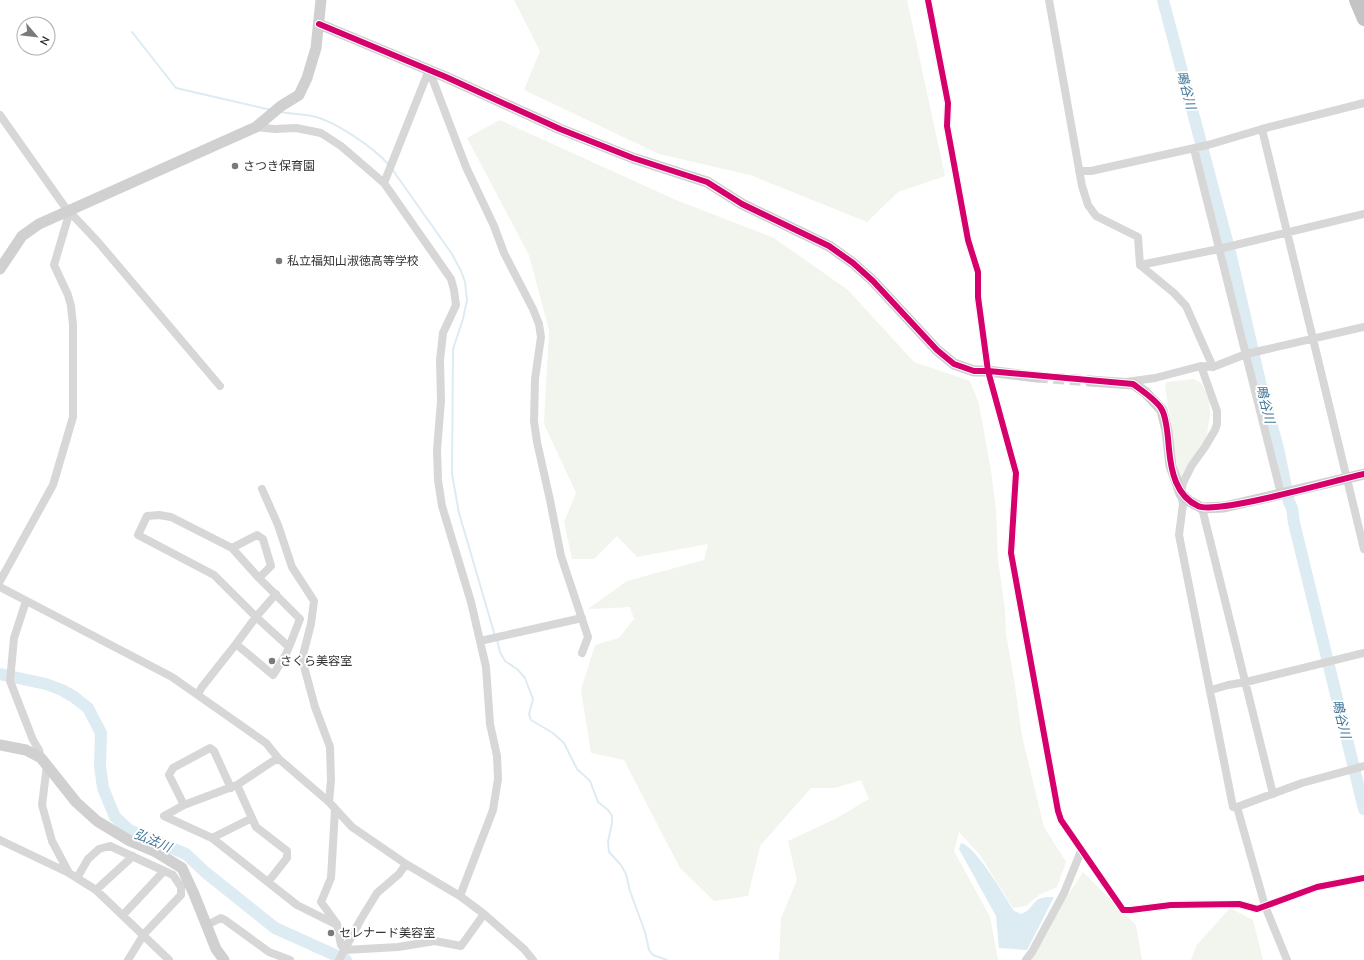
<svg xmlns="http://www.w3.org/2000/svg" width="1364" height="960" font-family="Mulish,'Noto Sans JP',sans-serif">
<rect width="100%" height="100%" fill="#fff"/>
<path fill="#f1f5ed" d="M514 0H907L945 176 898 192 867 222 750 175 659 154 524 90 540 51Z
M500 120 676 200 774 238 848 290 914 362 970 381 979 404 991 471 996 510 998 560 1005 609 1006 634 1014 679 1022 736 1044 827 1066 862 1057 887 1039 895 1026 906 1013 908 980 855 959 832 954 851 990 917 998 960H779L781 918 797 880 788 841 837 818 869 799 861 780 835 788H811L760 846 748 896 714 901 680 868 624 760 591 753 581 690 595 645 619 638 634 619 630 607 588 609 627 581 704 560 708 544 637 557 617 536 594 559H572L564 522 576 493 544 424 549 330 529 255 467 138Z
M1194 379 1201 383 1209 398 1210 413 1206 442 1183 479 1179 478 1165 386 1167 382Z
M1083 872 1136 925 1142 960H1025Z
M1230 908 1253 920 1263 960H1191L1196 946Z"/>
<path fill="#ddebf3" d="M961 843C976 846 1005 897 1014 911L1021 914C1038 907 1029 896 1054 897L1027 950 999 948 996 916 959 849Z"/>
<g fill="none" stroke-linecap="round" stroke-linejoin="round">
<path stroke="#ddebf3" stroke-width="2" d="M132 32 176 88 271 110
M281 112C292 114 302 114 312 116 335 121 373 147 389 165
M392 169 452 254 461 271 465 282 467 300 463 319 453 349 452 474 459 513 495 636
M497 640 500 652 505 661 517 669 525 678 533 699 529 714 531 720 553 733 564 743 577 769 590 781 598 802 608 810 612 816V823L608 842 609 852 621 865 626 874 630 891 645 932 649 950 653 955 667 960"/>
<path stroke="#ddebf3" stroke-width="12" d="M1163 0 1231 256 1261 386 1278 448 1289 502 1292 508 1294 523 1364 809
M0 674 46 684 62 690 74 697 88 708 101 733 100 766 103 788 115 817 129 830 186 854 205 872 275 928 346 960"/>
<path stroke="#d6d6d6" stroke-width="8" stroke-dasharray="8 4" stroke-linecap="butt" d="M1131 910 1171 905"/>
<path stroke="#d6d6d6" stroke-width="11" stroke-dasharray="11 5.5" stroke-linecap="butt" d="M1037 377 1090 381"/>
<path stroke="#d7d7d7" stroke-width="8" d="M928 0 948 103 947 126 968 240 978 272V297L988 371 1016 473 1011 553 1058 811 1061 820 1123 910H1131
M1049 0 1082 186 1088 205 1096 216 1138 237 1140 265 1174 293 1186 306 1213 367
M429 70 466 167 494 226 504 253 533 309 539 324 541 337 535 379 534 421 537 442 550 500 561 556 588 637 582 653
M0 115 65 207 98 242 220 386
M256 127 275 129 296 128 321 133 341 146 384 183 451 279 454 290 456 305 443 333 440 360 441 401 437 450 438 480 442 506 471 602 486 667 490 724 497 756 498 779 493 810 460 896
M1262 129 1364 549
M1194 149 1281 494
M1079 171H1091L1208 145 1262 129 1364 103
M384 183 429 70
M1140 265 1219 249 1364 214
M1201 366 1217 411V424L1215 430 1205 447 1192 465 1183 483 1181 494 1183 504 1179 535 1233 807H1237L1265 906 1287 960
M1126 382 1155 378 1201 366 1213 367 1246 354 1364 327
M262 489 278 525 292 567 314 601 311 624 302 659 315 707 330 747 331 780 329 802
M1202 508 1273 794
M232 548 257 535 263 539 271 566 259 578
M0 581 53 485 73 417V325L71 306 68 295 54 265 70 211
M0 587 172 677 266 743 279 759 329 802 352 827 406 864 460 896 484 914 524 949 533 960
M26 601 14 638 10 681 33 740 39 750 41 758
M480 641 582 618
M236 644 273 675 285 656 289 647
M1211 690 1228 685 1246 682 1364 653
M198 694 202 687 236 644 256 617 214 575 138 535 147 516 159 515 171 517 232 548 259 578 300 619 289 647 256 617 276 594
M279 759 273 761 237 785 184 805 164 816 212 838 297 905 337 925 341 945 345 950 398 947 435 941 461 946 484 914
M47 765 42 805 52 841 69 873
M237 785 256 827 287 851V858L268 882
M184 805 169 775 173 768 210 748 214 751 231 788
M1237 807 1302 783 1364 766
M335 810 331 878 321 902 337 924
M212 838 252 818
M0 840 69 873 96 890 169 960
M77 878 88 859 99 849 110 846 173 875 181 887V895L144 934 128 960
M96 890 133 856
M1171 905 1239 904 1257 909 1317 887 1364 878
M123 915 164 871
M207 925 221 918 225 920 269 952 290 960
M339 960 361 919 377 893 399 874 406 864
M1026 960 1032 952 1064 893 1081 851"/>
<path stroke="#d0d0d0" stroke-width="11" d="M319 24 446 77 560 129 633 158 707 182 742 204 829 246 853 263 873 281 937 350 954 364 974 371H988L1037 377
M0 269 22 236 39 224 256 127 281 106 299 95 307 78 316 48 321 0
M1090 381 1133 384 1145 392 1162 410 1167 431 1171 466 1181 494 1189 501 1202 508 1224 507 1281 494 1364 474
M0 745 26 750 41 758 76 802 97 821 130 841 156 852 182 868 194 894 216 949 224 960"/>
<path stroke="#c4c4c4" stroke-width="14" d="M1356 0 1364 19"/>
<g stroke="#fff" stroke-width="8">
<path id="cycleway" d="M928 0 948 103 947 126 968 240 978 272V297L988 371 1016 473 1011 553 1058 811 1061 820 1123 910H1131L1171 905 1239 904 1257 909 1317 887 1364 878
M319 24 446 77 560 129 633 158 707 182 742 204 829 246 853 263 873 281 937 350 954 364 974 371H988L1133 384C1141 390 1158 401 1162 410 1167 419 1168 439 1169 449 1171 471 1176 496 1198 506 1217 515 1336 480 1364 474"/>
</g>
<use href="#cycleway" stroke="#d6006c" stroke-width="6"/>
</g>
<g fill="#7a7a7a" stroke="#fff" stroke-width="1.5">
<circle cx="235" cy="166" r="4"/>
<circle cx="279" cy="261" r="4"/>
<circle cx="272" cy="661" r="4"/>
<circle cx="331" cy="933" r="4"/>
</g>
<g text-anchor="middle" stroke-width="4" stroke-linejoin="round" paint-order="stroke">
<g font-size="12" fill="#333" stroke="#fff" text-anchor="start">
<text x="243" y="170">さつき保育園</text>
<text x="287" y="265">私立福知山淑徳高等学校</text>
<text x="280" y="665">さくら美容室</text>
<text x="339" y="937">セレナード美容室</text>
</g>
<g font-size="13" font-style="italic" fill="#3f7597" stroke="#fff">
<text transform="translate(1187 90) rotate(75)" y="5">鴫谷川</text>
<text transform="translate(1266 404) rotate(76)" y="5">鴫谷川</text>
<text transform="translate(1342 719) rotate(76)" y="5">鴫谷川</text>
<text transform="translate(153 840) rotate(23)" y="5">弘法川</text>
</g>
</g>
<g transform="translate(36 36) rotate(118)"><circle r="19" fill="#ffffff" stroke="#adadad"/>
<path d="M0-3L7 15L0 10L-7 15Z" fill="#7a7a7a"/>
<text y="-6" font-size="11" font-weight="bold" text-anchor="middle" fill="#333333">N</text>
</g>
</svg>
